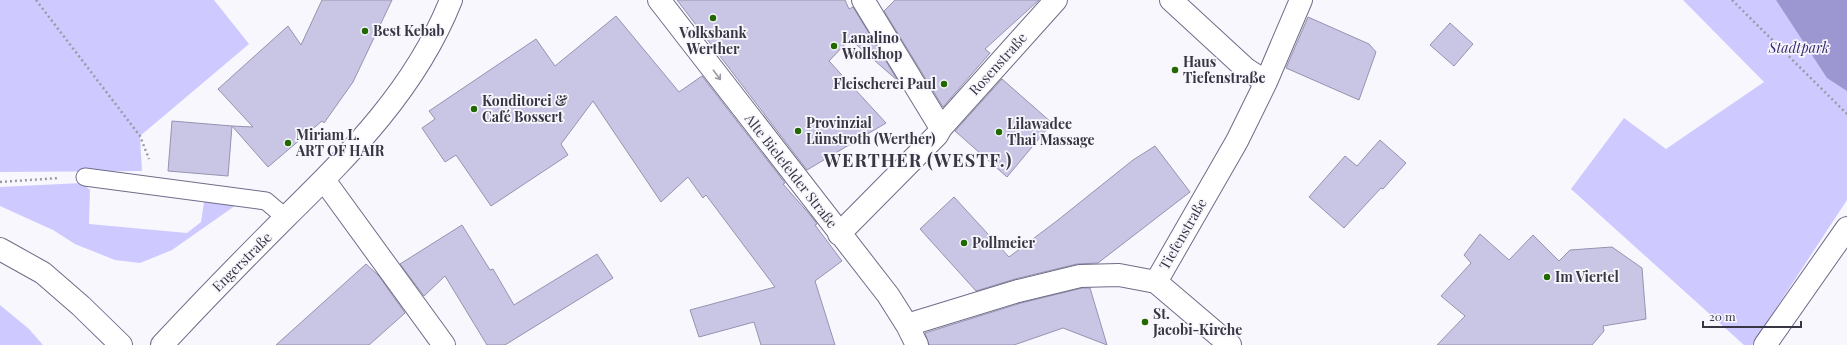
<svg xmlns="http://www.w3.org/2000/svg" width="1847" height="345" font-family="'Playfair Display',serif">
<rect width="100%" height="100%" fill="#f8f7fe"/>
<path fill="#cec9fe" d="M0 0H214L249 44 140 136 142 171 0 172Z
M1683 0H1847V200L1752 345H1744L1571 189 1624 118 1666 149 1764 82Z
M82 183 90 190 89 224 187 233 201 222 204 202 239 203 172 250 140 263 115 260 75 244 53 230 0 206V187Z
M0 305 29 329 43 345H0Z"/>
<path fill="#9c96d1" d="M1776 0H1847V91L1827 78Z"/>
<path fill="#c8c6e4" stroke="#9593b0" d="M322 0H392L353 82 324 123 322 121 268 167 232 126 253 127 218 89 288 26 301 45Z
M677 0H845L849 9 853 7 898 81 850 39 829 61 886 123 807 170Z
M895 0H1039L985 49 990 53 943 107 884 11Z
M616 16 679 92 702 76 785 183 783 184 811 216 817 224 815 225 842 261 815 281 835 345H761L754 322 699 337 690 310 775 287 706 195 703 198 688 177 661 202 593 101 561 144 568 155 491 206 456 155 445 162 422 128 435 119 429 111 536 39 555 66Z
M1308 17 1369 44 1376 52 1359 100 1286 68Z
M1450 23 1473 44 1454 66 1430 45Z
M1002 79 1052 123 1007 177 955 131Z
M172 121 232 126 228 176 168 171Z
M1380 140 1406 163 1383 189 1381 188 1344 228 1309 197 1345 156 1357 166Z
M1155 146 1190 192 1098 263 1077 264 1015 279 976 291 920 229 954 197 1009 257 1058 220 1133 160Z
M462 225 490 270 493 269 514 305 597 254 613 278 505 345H487L445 276 424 296 400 264Z
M1480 234 1509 260 1533 235 1559 261 1570 250 1612 247 1642 268 1646 319 1603 326 1604 331 1592 345H1437L1465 316 1441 296 1471 263 1464 255Z
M366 264 379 276 405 313 369 345H276Z
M1082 288H1090L1107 345 1063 328 1014 345H929L925 333 1021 303Z"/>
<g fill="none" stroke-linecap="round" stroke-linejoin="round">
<g stroke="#6f6c88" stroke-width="19">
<path id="service" d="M85 177 266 201 286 218"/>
</g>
<g stroke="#6f6c88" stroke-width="24">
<path id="minor" d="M659 0 888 295 907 325 917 345
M863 0 941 128
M1171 0 1246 69 1266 82
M324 180 444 345
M839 234 937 135 941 128 1056 0
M1156 282 1237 141 1266 82 1301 0
M1156 282 1230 345
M907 325 1018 291 1080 276 1119 275 1156 282
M1765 345 1847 228"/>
</g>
<g stroke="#6f6c88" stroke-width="24">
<path id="secondary" d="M0 249 43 273 81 306 121 345
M162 345C202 302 244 259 286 217 352 152 416 88 451 0"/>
</g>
<path stroke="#9b9aa3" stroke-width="2.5" stroke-dasharray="2 3" stroke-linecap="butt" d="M36 0 140 136 149 159
M1732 0 1847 114
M0 182 59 178"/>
<use href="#service" stroke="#fff" stroke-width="17"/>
<use href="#minor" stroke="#fff" stroke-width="22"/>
<use href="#secondary" stroke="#fff" stroke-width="22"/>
</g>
<defs><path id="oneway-shaft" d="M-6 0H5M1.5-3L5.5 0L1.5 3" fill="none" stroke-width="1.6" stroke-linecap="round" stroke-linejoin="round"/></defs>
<use stroke="#9b9aa0" href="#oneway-shaft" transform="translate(717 75) rotate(53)"/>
<g fill="#226800" stroke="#f8f7fe" stroke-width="1.5">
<circle cx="713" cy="18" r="4"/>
<circle cx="365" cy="31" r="4"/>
<circle cx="834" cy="46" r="4"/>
<circle cx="1175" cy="70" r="4"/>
<circle cx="944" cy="84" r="4"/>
<circle cx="474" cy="109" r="4"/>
<circle cx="798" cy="131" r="4"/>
<circle cx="999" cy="132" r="4"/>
<circle cx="288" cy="143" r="4"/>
<circle cx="964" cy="243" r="4"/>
<circle cx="1547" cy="277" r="4"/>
<circle cx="1145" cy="322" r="4"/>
</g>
<g text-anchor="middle" stroke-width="3.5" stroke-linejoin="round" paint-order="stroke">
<g font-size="14" font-weight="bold" fill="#373642" stroke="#f8f7fe" text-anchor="start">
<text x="373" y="36">Best Kebab</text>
<text x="713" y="38" text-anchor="middle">Volksbank<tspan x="713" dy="16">Werther</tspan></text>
<text x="842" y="43">Lanalino<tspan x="842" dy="16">Wollshop</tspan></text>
<text x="1183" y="67">Haus<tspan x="1183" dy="16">Tiefenstraße</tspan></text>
<text x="936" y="89" text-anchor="end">Fleischerei Paul</text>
<text x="482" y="106">Konditorei &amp;<tspan x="482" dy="16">Café Bossert</tspan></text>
<text x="806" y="128">Provinzial<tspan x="806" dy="16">Lünstroth (Werther)</tspan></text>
<text x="1007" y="129">Lilawadee<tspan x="1007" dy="16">Thai Massage</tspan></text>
<text x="296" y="140">Miriam L.<tspan x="296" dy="16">ART OF HAIR</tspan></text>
<text x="972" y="248">Pollmeier</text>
<text x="1555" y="282">Im Viertel</text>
<text x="1153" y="319">St.<tspan x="1153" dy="16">Jacobi-Kirche</tspan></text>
</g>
<g font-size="14" font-style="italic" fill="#39296f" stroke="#f8f7fe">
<text x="1799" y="53">Stadtpark</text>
</g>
<g font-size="14" fill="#373642" stroke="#f8f7fe">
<text transform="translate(998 64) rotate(-48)" y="5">Rosenstraße</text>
<text transform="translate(791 171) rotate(52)" y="5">Alte Bielefelder Straße</text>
<text transform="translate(1183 234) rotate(-60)" y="5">Tiefenstraße</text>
<text transform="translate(242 262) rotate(-45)" y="5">Engerstraße</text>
</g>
<g font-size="18" font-weight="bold" letter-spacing="1" fill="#373642" stroke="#f8f7fe">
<text x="918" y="167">WERTHER (WESTF.)</text>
</g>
</g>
<path d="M1703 321v6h98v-6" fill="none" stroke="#373642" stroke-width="2"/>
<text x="1709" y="321" font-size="12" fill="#373642" stroke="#f8f7fe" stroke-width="3" paint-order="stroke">20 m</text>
</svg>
